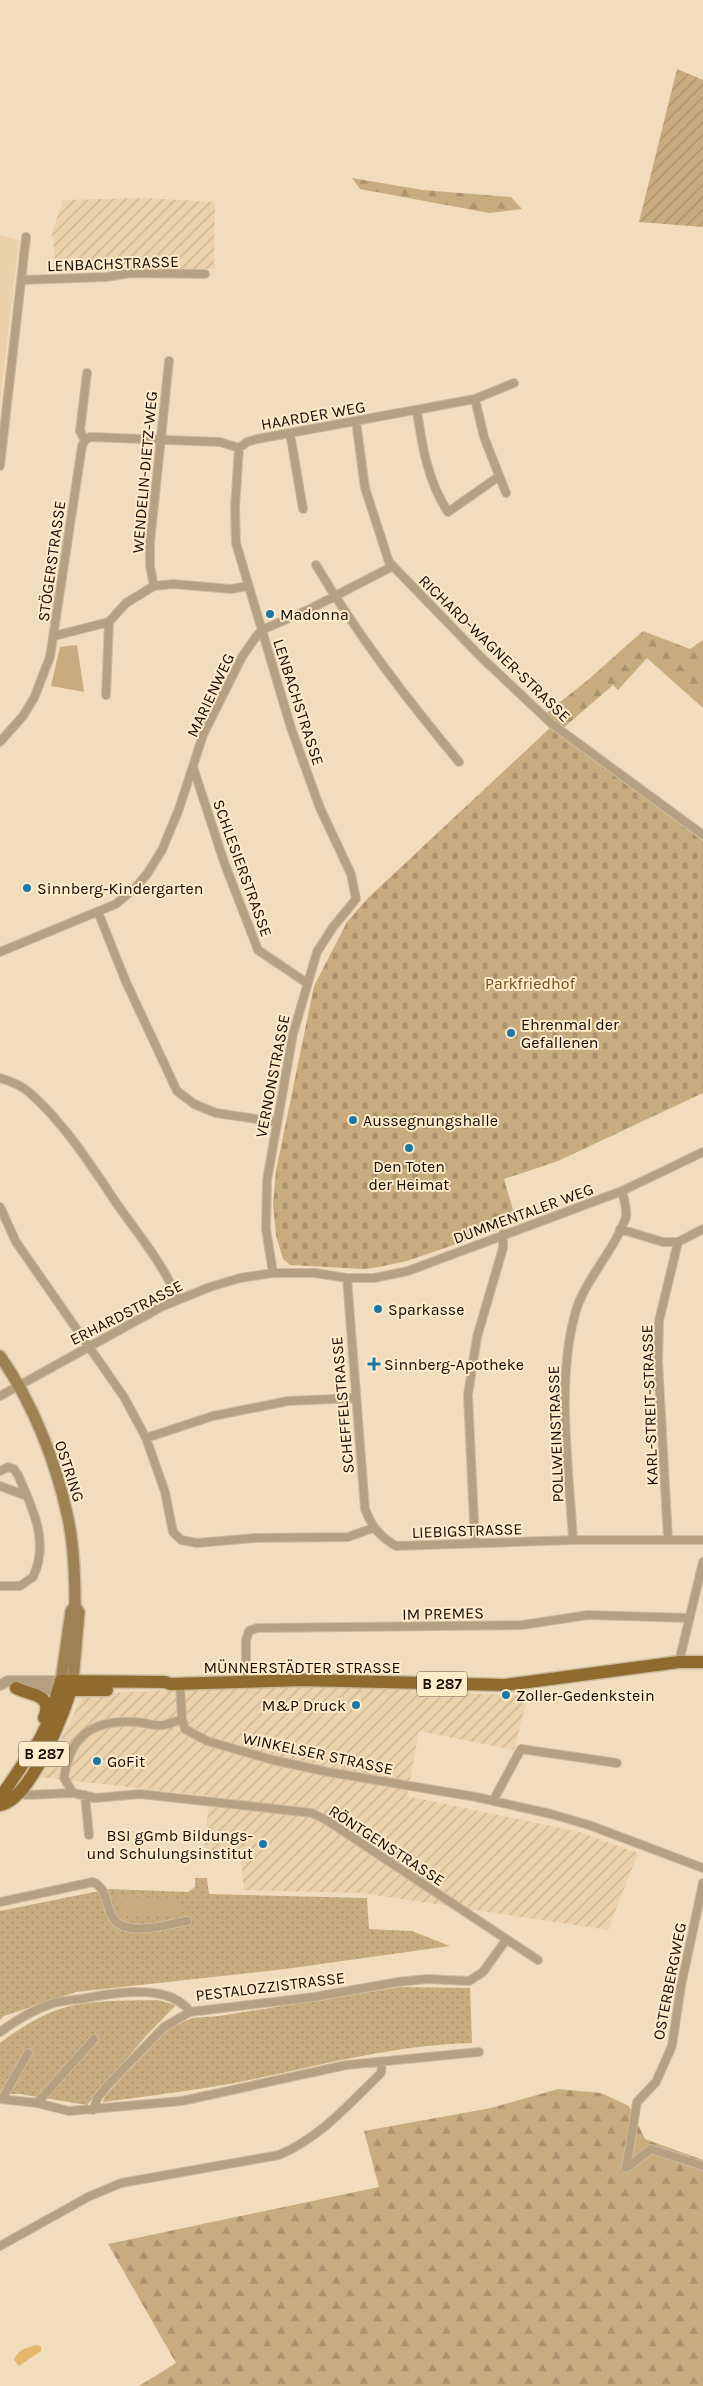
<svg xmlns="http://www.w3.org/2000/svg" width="703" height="2386" font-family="Karla,sans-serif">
<defs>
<pattern id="industrial-furrows" width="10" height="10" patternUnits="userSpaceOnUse" patternTransform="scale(1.25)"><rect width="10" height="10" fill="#ebd2ad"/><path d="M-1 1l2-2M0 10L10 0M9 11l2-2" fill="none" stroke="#c8b393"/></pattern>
<pattern id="grass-dots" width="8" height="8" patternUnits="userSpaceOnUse" patternTransform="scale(1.25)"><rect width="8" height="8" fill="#c8ab7f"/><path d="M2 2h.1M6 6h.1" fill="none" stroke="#ab926c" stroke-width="1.8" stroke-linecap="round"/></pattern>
<pattern id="forest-firs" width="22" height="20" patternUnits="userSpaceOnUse" patternTransform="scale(1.25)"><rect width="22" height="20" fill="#c8ab7f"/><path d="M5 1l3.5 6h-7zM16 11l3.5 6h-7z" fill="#ab926c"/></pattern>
<pattern id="cemetery-stones" width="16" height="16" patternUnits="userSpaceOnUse" patternTransform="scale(1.25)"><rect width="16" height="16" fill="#c8ab7f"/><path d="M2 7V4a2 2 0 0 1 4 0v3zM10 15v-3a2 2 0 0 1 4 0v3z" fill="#ab926c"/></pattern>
<pattern id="garden-furrows" width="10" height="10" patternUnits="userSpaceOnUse" patternTransform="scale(1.25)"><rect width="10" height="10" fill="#c8ab7f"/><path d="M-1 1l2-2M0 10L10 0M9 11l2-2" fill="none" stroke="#ab926c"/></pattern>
</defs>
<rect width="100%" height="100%" fill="#f1ddbe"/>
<path fill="#ebd2ad" d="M0 235 19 240 0 403Z"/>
<path fill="url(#industrial-furrows)" d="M144 198 215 202 214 269H56L52 233 63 200Z
M320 1686 528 1696 514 1750 419 1731 407 1796 580 1832 638 1853 608 1930 361 1893 244 1890 241 1860 204 1858 209 1796 38 1777 55 1751 84 1694 253 1687Z"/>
<path fill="url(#grass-dots)" d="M195 1878H207L209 1894 367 1898 369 1929 412 1931 450 1946 285 1969 76 1992 4 2016 0 2020V1911L109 1889 188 1892 195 1887Z
M401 1987 470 1988 472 2043C391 2045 314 2067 235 2083 191 2091 147 2096 103 2102L104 2097 168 2029 192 2018 219 2016Z
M157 2000 176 2005 147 2035 87 2105 20 2094H0V2043C14 2032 39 2016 57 2010 88 1999 125 2001 157 2000Z"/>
<path fill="url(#forest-firs)" d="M352 178 423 190 511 197 522 209 489 213 360 189Z
M643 631 690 649 703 640V708L647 658 618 690 613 685 561 730 544 715 589 679Z
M558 2089 601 2093 629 2106 645 2139 703 2160V2386H139L176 2363 108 2244 379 2187 364 2131 491 2108Z"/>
<path fill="url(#cemetery-stones)" d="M550 728 703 841V1093L558 1161 504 1179 517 1223 407 1261 379 1267 364 1269 290 1265 283 1259 276 1235 273 1204 276 1171 314 986 347 922 368 898Z"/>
<path fill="#c8ab7f" d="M77 645 84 692 51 686 60 647Z
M116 1897 182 1899 177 1917 120 1914Z"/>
<path fill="url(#garden-furrows)" d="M677 69 703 80V227L639 222Z"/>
<path fill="#e6b76d" d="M37 2345 41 2347V2351L19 2366 14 2360C18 2349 26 2348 37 2345Z"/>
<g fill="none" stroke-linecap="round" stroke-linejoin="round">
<g stroke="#cdbba0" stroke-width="10">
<path id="minor" d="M22 280 106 277 131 273 205 274
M475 399 484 437 506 493
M417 411C422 446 428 482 448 512L498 477
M356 421 365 488 389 562 481 657 552 724 703 835
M290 433 303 509
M85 440 90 437 220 442 239 448 247 442 257 439 475 399 514 383
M239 448 235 508 236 543 291 728 320 808 351 874 356 899 333 927 317 952 293 1034 267 1180 266 1229 273 1273
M0 466 26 237
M316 565C358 636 407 699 459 762
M154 586 150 566V543L169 361
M54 636 109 622 126 603 154 586 173 584 231 589 248 586
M106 695 109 622
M0 742 23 716 34 698 50 657 82 446 85 440 80 431 87 373
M193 767 224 862 258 950 307 983
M98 912 126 982 177 1091 194 1104 216 1113 277 1122
M0 952 116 904 136 887 147 874 162 850 179 809 203 735 242 657 255 638 262 630 310 609 393 566
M0 1078C11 1081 21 1085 30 1093 66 1125 92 1167 119 1207 140 1236 164 1266 178 1299
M0 1207 16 1242 124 1397 146 1438 165 1492 173 1532 181 1540 197 1543 255 1538 348 1537 373 1528
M620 1229 663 1242H678L703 1229
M347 1278 365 1509C372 1527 379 1536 396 1546L573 1540H703
M0 1396 163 1306 210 1287 240 1278 273 1273H315L347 1278H374L408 1271 622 1191 703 1152
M146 1438 213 1416 288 1401 355 1398
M0 1471 8 1467 14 1469 18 1475C32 1507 50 1542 33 1577L20 1586H0
M0 1486 27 1496
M668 1539 658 1362 659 1321 678 1242
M573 1540C569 1468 556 1384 575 1314 583 1284 607 1259 620 1231 622 1226 625 1221 626 1217 627 1208 624 1199 622 1191
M475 1542 468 1395 477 1337 503 1248V1234
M679 1662 703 1562
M246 1683V1640L249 1631 257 1628 522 1625 588 1615 689 1618
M180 1684 182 1719 185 1729 207 1741 273 1760 328 1772 476 1797 551 1814 589 1825 703 1868
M182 1719C176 1721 170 1724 163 1725 155 1727 145 1722 136 1722 93 1719 70 1735 64 1778L73 1793 96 1798 140 1794 312 1813 328 1821 538 1960
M19 1792 26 1795 73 1793
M85 1795 89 1835
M493 1801 521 1749 617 1763
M703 1883 681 1986 672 2046 656 2082 637 2102 626 2168 651 2149 703 2166
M0 1902 93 1882C112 1890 103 1919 123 1926 141 1933 168 1924 187 1921
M0 2032C15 2021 33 2010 51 2004 60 2001 71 2000 81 1999 111 1993 170 1982 190 2012
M0 2099 37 2103 69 2111 182 2101 346 2065 479 2052
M2 2099 28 2053
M37 2103 94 2039
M93 2110 98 2097 107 2086 164 2027 190 2012 314 1997 398 1982 427 1979 469 1981 483 1972 506 1940
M0 2246 88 2197 121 2183 279 2155C321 2137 349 2104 381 2073L382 2062"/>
</g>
<g stroke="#cdbba0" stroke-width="12">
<path id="tertiary" d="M0 1685 8 1681H61
M24 1689 59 1690"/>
</g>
<g stroke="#cdbba0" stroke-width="14">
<path id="secondary" d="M0 1356C33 1403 56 1462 68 1518 74 1546 75 1577 75 1606L79 1612 73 1681
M61 1681 71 1611 74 1607"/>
</g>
<g stroke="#cdbba0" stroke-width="15">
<path id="primary" d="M16 1688C30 1696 54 1693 44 1718
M64 1690H107
M0 1798 40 1739 49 1720 61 1681 165 1682 170 1684 302 1680 505 1685 679 1662H703
M0 1805C30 1801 67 1709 73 1681"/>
</g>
<use href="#minor" stroke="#b5a182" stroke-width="8"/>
<use href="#tertiary" stroke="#b5a182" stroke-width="10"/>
<use href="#secondary" stroke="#9f8253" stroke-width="11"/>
<use href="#primary" stroke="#8f6b2d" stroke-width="12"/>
</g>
<g fill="#1978a5" stroke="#ffeaca" stroke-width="2">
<circle cx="270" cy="614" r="5"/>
<circle cx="27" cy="888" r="5"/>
<circle cx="511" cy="1033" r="5"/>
<circle cx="353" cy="1120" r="5"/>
<circle cx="409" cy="1148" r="5"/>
<circle cx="378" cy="1309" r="5"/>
<path d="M371.5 1356.5h5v5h5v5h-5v5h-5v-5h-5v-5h5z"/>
<circle cx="506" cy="1695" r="5"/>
<circle cx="356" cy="1705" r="5"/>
<circle cx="97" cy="1761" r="5"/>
<circle cx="263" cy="1844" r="5"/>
</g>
<g text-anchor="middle" stroke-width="4" stroke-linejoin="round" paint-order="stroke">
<g fill="#ffeaca" stroke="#594e3f" stroke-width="1">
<rect x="417" y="1671.5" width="50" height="25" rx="4"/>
<rect x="19" y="1741.5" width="50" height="25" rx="4"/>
</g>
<g font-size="15" font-weight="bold" fill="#120b03">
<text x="442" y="1689">B 287</text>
<text x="44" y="1759">B 287</text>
</g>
<g font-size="16" fill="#120b03" stroke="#ffeaca">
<text transform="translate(113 263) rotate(-2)" y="6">LENBACHSTRASSE</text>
<text transform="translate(313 415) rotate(-10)" y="6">HAARDER WEG</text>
<text transform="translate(144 472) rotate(-85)" y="6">WENDELIN-DIETZ-WEG</text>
<text transform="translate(51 561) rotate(-82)" y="6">STÖGERSTRASSE</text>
<text transform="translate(495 648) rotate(44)" y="6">RICHARD-WAGNER-STRASSE</text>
<text transform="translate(210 695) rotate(-65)" y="6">MARIENWEG</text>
<text transform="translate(299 702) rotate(72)" y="6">LENBACHSTRASSE</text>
<text transform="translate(243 868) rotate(70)" y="6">SCHLESIERSTRASSE</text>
<text transform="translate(272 1076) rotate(-79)" y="6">VERNONSTRASSE</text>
<text transform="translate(523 1213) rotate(-20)" y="6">DUMMENTALER WEG</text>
<text transform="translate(126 1312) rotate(-27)" y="6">ERHARDSTRASSE</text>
<text transform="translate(342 1405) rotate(-95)" y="6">SCHEFFELSTRASSE</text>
<text transform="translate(649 1405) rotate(-92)" y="6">KARL-STREIT-STRASSE</text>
<text transform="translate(555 1434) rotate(-92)" y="6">POLLWEINSTRASSE</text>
<text transform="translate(70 1471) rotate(72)" y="6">OSTRING</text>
<text transform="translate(467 1530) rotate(-2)" y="6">LIEBIGSTRASSE</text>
<text transform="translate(443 1613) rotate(-1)" y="6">IM PREMES</text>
<text x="302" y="1673">MÜNNERSTÄDTER STRASSE</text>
<text transform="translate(318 1753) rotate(12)" y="6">WINKELSER STRASSE</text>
<text transform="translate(387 1845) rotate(33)" y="6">RÖNTGENSTRASSE</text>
<text transform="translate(669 1981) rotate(-79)" y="6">OSTERBERGWEG</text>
<text transform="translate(270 1986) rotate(-7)" y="6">PESTALOZZISTRASSE</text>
</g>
<g font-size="16" fill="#120b03" stroke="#ffeaca" text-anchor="start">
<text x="280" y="620">Madonna</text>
<text x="37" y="894">Sinnberg-Kindergarten</text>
<text x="521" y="1030">Ehrenmal der<tspan x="521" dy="18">Gefallenen</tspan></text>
<text x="363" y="1126">Aussegnungshalle</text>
<text x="409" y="1172" text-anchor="middle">Den Toten<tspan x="409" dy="18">der Heimat</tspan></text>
<text x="388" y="1315">Sparkasse</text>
<text x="384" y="1370">Sinnberg-Apotheke</text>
<text x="516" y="1701">Zoller-Gedenkstein</text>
<text x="346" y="1711" text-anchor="end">M&amp;P Druck</text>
<text x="107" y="1767">GoFit</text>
<text x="253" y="1841" text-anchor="end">BSI gGmb Bildungs-<tspan x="253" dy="18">und Schulungsinstitut</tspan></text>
</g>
<g font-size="16" fill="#6c4d14" stroke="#ffeaca">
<text x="530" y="989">Parkfriedhof</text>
</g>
</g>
</svg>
